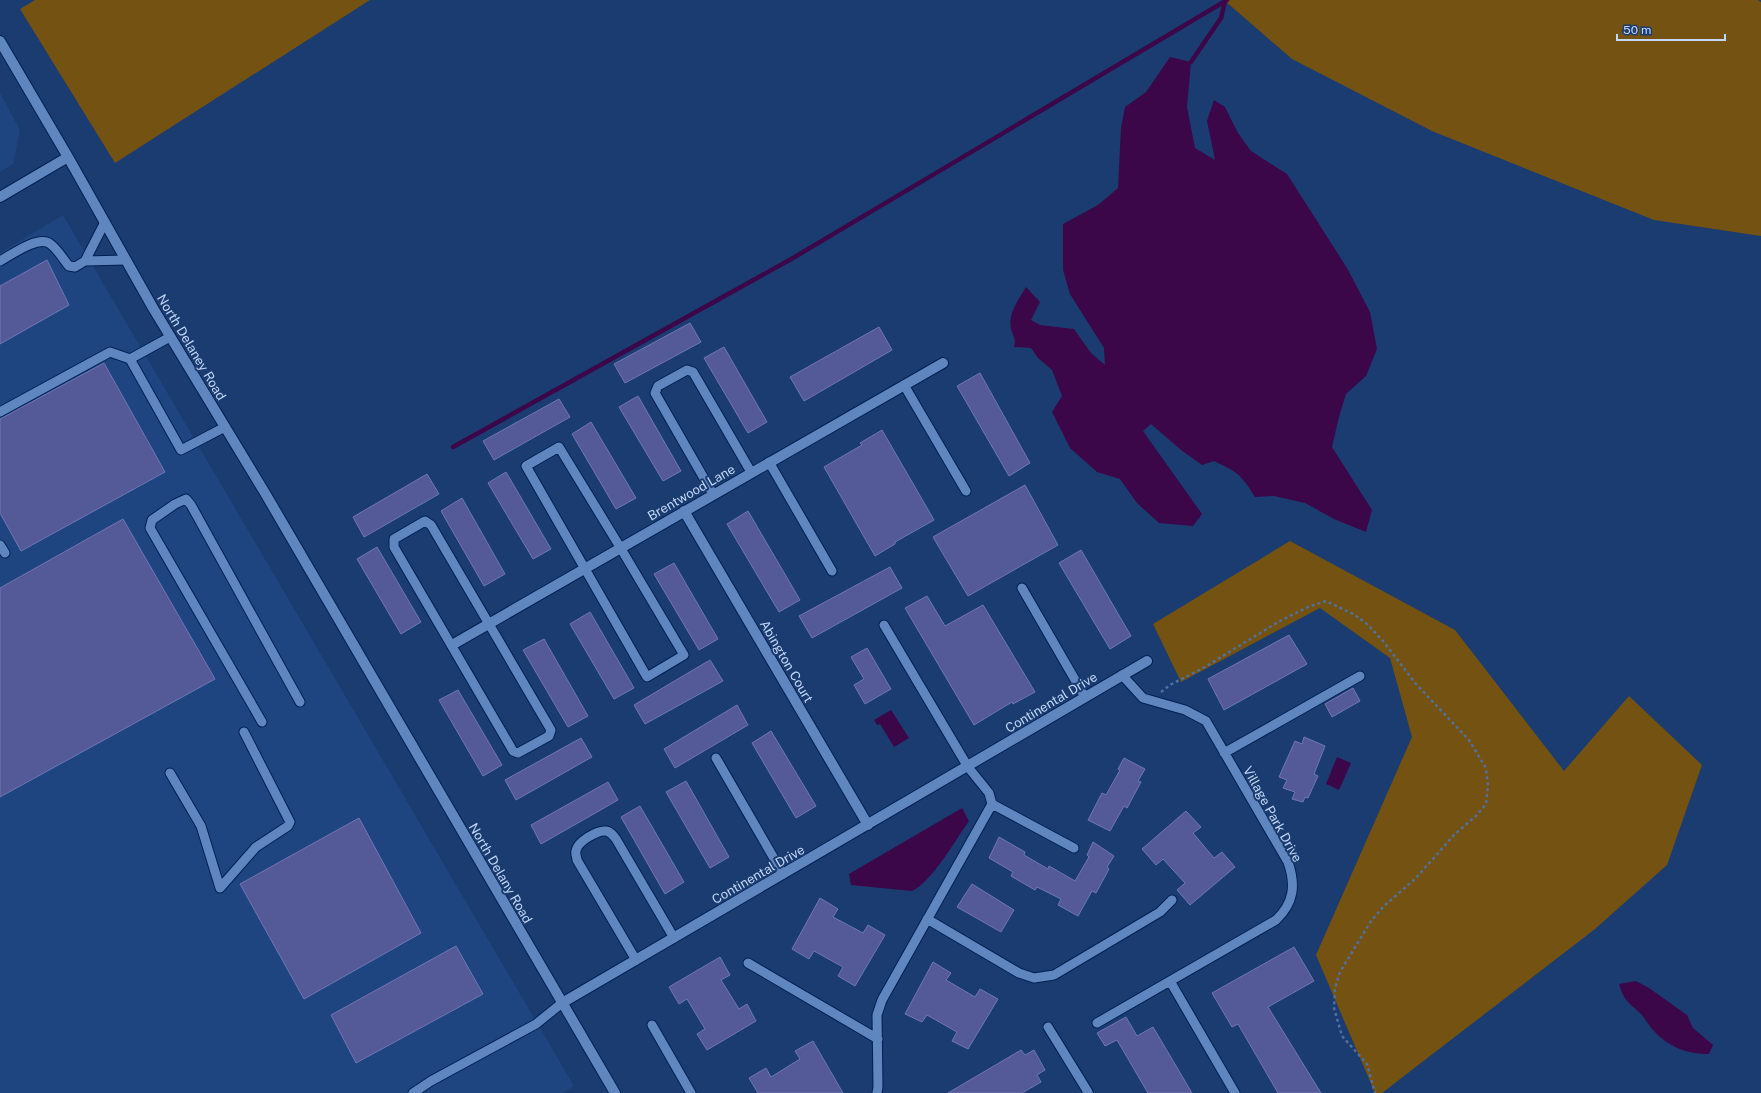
<svg xmlns="http://www.w3.org/2000/svg" width="1761" height="1093" font-family="'Public Sans',sans-serif">
<rect width="100%" height="100%" fill="#1a3c70"/>
<path fill="#1f4580" d="M0 93 20 130 13 164 0 172Z
M63 215 574 1086 563 1093H0V253Z"/>
<path fill="#735212" d="M35 0H370L115 163 20 9Z
M1227 0H1758L1761 2V236L1654 220 1432 131 1292 59 1225 1Z
M1290 541 1455 630 1564 771 1629 696 1702 765 1667 865 1595 929 1382 1093H1375L1316 955 1412 737 1390 658 1320 608 1181 682 1153 624Z"/>
<path fill="#3c0748" d="M1170 57 1191 62 1187 107 1195 148 1215 160 1207 121 1214 100 1225 107 1238 133 1251 151 1287 174 1347 268 1370 312 1377 349 1366 376 1346 394 1339 417 1332 447 1372 510 1366 532 1334 519 1305 503 1274 496 1255 497C1241 474 1237 472 1214 461L1202 465 1181 450 1151 424 1143 431 1202 514 1193 526 1159 523 1137 503 1120 479 1097 472 1070 448 1052 412 1062 396 1052 370 1038 358 1031 348 1014 347C1016 339 1014 338 1012 332 1006 315 1018 301 1026 287L1040 302 1031 320 1040 325 1074 329 1091 353 1105 365 1104 348 1070 294 1063 270V224L1098 205 1118 188 1121 128 1125 107 1146 92Z
M891 710 909 738 894 747 880 724 877 725 874 720Z
M1337 757 1351 763 1339 790 1326 784Z
M962 808 969 821C956 839 932 882 912 891L851 885 849 874Z
M1636 981 1649 988 1687 1015 1693 1028 1713 1045 1709 1054C1687 1054 1668 1047 1653 1030 1649 1026 1646 1020 1642 1015 1629 1002 1624 1002 1619 984Z"/>
<g fill="none" stroke-linecap="round" stroke-linejoin="round">
<path stroke="#3c0748" stroke-width="4.5" d="M1191 62 1221 18 1225 1
M453 447 793 258 1227 0"/>
</g>
<path fill="#545997" stroke="#7176b7" d="M47 260 69 305 0 344V286Z
M690 323 701 342 625 383 614 364Z
M879 327 892 350 804 401 790 377Z
M724 347 767 422 748 433 704 358Z
M104 363 165 472 21 551 0 513V419Z
M980 373 1030 463 1009 476 957 386Z
M638 396 681 471 663 481 619 407Z
M559 399 570 417 494 460 483 441Z
M591 422 636 498 616 509 572 434Z
M882 430 934 520 895 542V544L875 556 824 467 862 445 860 443Z
M506 472 551 549 533 559 488 483Z
M427 474 439 494 364 537 353 517Z
M1025 485 1058 545 968 596 933 537Z
M462 498 505 574 484 586 441 511Z
M748 511 800 600 779 612 727 524Z
M123 519 215 679 0 797V588Z
M377 547 421 622 401 634 357 559Z
M1081 550 1131 636 1110 649 1059 563Z
M674 563 718 639 699 650 654 574Z
M890 567 902 588 812 638 799 616Z
M927 596 945 626 983 605 1035 692 1013 704 1012 702 974 725 905 608Z
M590 612 634 688 614 699 570 624Z
M1289 635 1307 664 1224 710 1208 679Z
M544 639 588 716 568 727 523 650Z
M867 648 891 689 865 704 854 685 864 679 851 657Z
M710 660 723 681 645 724 634 705Z
M1353 688 1360 701 1332 717 1325 704Z
M458 690 502 765 483 776 439 700Z
M737 705 748 725 675 768 664 749Z
M771 731 816 806 796 818 752 743Z
M1304 737 1325 746 1314 774 1318 776 1308 798 1305 797 1303 802 1292 799 1295 792 1283 788 1287 780 1279 777 1295 741 1302 744Z
M581 738 592 757 516 800 505 780Z
M1124 758 1145 769 1138 781 1141 782 1127 808 1124 806 1110 831 1088 820 1102 793 1106 795 1120 770 1118 769Z
M686 781 729 857 710 868 666 792Z
M608 782 618 800 541 844 531 825Z
M640 806 684 882 665 894 621 817Z
M1186 811 1201 827 1193 833 1214 858 1222 852 1235 867 1190 905 1177 890 1185 883 1163 859 1156 865 1142 849Z
M359 818 421 933 304 999 240 884Z
M999 837 1025 852 1024 855 1048 869 1049 866 1075 881 1089 857 1087 855 1093 842 1114 856 1107 867 1109 869 1096 893 1092 891 1078 916 1058 905 1061 899 1037 887 1035 890 1011 876 1013 872 989 858Z
M972 884 1014 910 1001 932 957 907Z
M820 898 838 909 833 917 863 933 868 925 885 935 855 986 838 976 843 967 814 951 809 959 792 949Z
M456 946 483 994 356 1063 331 1015Z
M1294 947 1314 981 1268 1007 1321 1093H1278L1238 1024 1232 1027 1212 993Z
M720 957 730 975 721 980 739 1009 747 1004 756 1021 707 1050 697 1034 705 1029 687 999 679 1004 669 987Z
M933 962 951 973 946 980 975 997 980 989 998 999 968 1049 952 1041 957 1032 927 1015 922 1022 905 1014Z
M1126 1017 1137 1036 1153 1027 1192 1093H1148L1117 1040 1105 1046 1097 1033Z
M813 1041 843 1093H758L749 1078 766 1068 771 1077 800 1059 795 1051Z
M1021 1050 1025 1055 1034 1050 1045 1070 1037 1075 1041 1082 1022 1093H948Z"/>
<g fill="none" stroke-linecap="round" stroke-linejoin="round">
<g stroke="#012153" stroke-width="11">
<path id="lane" d="M0 261C11 255 37 236 49 243 57 248 63 259 69 266L75 267 85 261 126 260
M85 261 105 222
M170 337 130 359 181 450 225 427
M904 385 966 491
M0 412 110 352 130 359
M559 447 620 547 684 655 647 677 526 466Z
M769 462 832 571
M713 494 655 393 658 386 687 370 693 372 751 472
M425 521 431 525 551 730 549 736 518 753 513 751 394 547V539Z
M0 545 5 553
M1022 588 1085 697
M262 722 150 528 152 520 175 504 186 499 191 505 300 702
M1224 753 1360 676
M716 758 783 874
M170 773 201 826 220 888
M992 804 1074 848
M220 888 256 847 288 826 290 822 244 732
M927 919 1019 973 1034 978 1054 975 1160 912 1172 900
M636 960 577 860C577 857 575 854 576 851 577 842 597 830 606 831 611 832 613 835 616 839L674 938
M748 963 878 1039
M1170 981 1235 1093
M1097 1023 1276 920C1294 903 1296 885 1288 862L1206 721 1185 710 1143 698 1122 675
M652 1025 691 1093
M1048 1027 1088 1092 1087 1093
M413 1093 431 1081 536 1024 562 1003
M877 1093 878 1087 877 1015 882 1000 992 804 989 793 968 767 884 625"/>
</g>
<g stroke="#012153" stroke-width="12">
<path id="street" d="M684 511 868 825
M452 645 943 363
M562 1003 1147 661"/>
</g>
<g stroke="#012153" stroke-width="12">
<path id="secondary" d="M0 41 68 157 153 308 265 493 615 1093
M0 197 68 157"/>
</g>
<path stroke="#526f9d" stroke-width="2.5" stroke-dasharray="3 3" stroke-linecap="butt" d="M1161 692 1170 685 1205 667 1278 622 1308 607 1326 601 1353 614 1366 623 1383 641 1416 684 1469 740 1486 768 1488 786 1486 804 1477 815 1455 834 1415 879 1384 906 1371 921 1340 972 1335 988 1334 1008 1342 1036 1367 1064 1375 1093"/>
<use href="#lane" stroke="#6086c0" stroke-width="9"/>
<use href="#street" stroke="#6086c0" stroke-width="10"/>
<use href="#secondary" stroke="#6086c0" stroke-width="10"/>
</g>
<g text-anchor="middle" stroke-width="4" stroke-linejoin="round" paint-order="stroke">
<g font-size="13" fill="#c3d7f7" stroke="#1a3c70">
<text transform="translate(192 347) rotate(59)" y="5">North Delaney Road</text>
<text transform="translate(691 492) rotate(-30)" y="5">Brentwood Lane</text>
<text transform="translate(787 661) rotate(60)" y="5">Abington Court</text>
<text transform="translate(1051 702) rotate(-31)" y="5">Continental Drive</text>
<text transform="translate(1273 814) rotate(61)" y="5">Village Park Drive</text>
<text transform="translate(501 873) rotate(60)" y="5">North Delany Road</text>
<text transform="translate(758 874) rotate(-30)" y="5">Continental Drive</text>
</g>
</g>
<path d="M1617 34v6h108v-6" fill="none" stroke="#c3d7f7" stroke-width="2"/>
<text x="1623" y="34" font-size="12" fill="#c3d7f7" stroke="#1a3c70" stroke-width="3" paint-order="stroke">50 m</text>
</svg>
